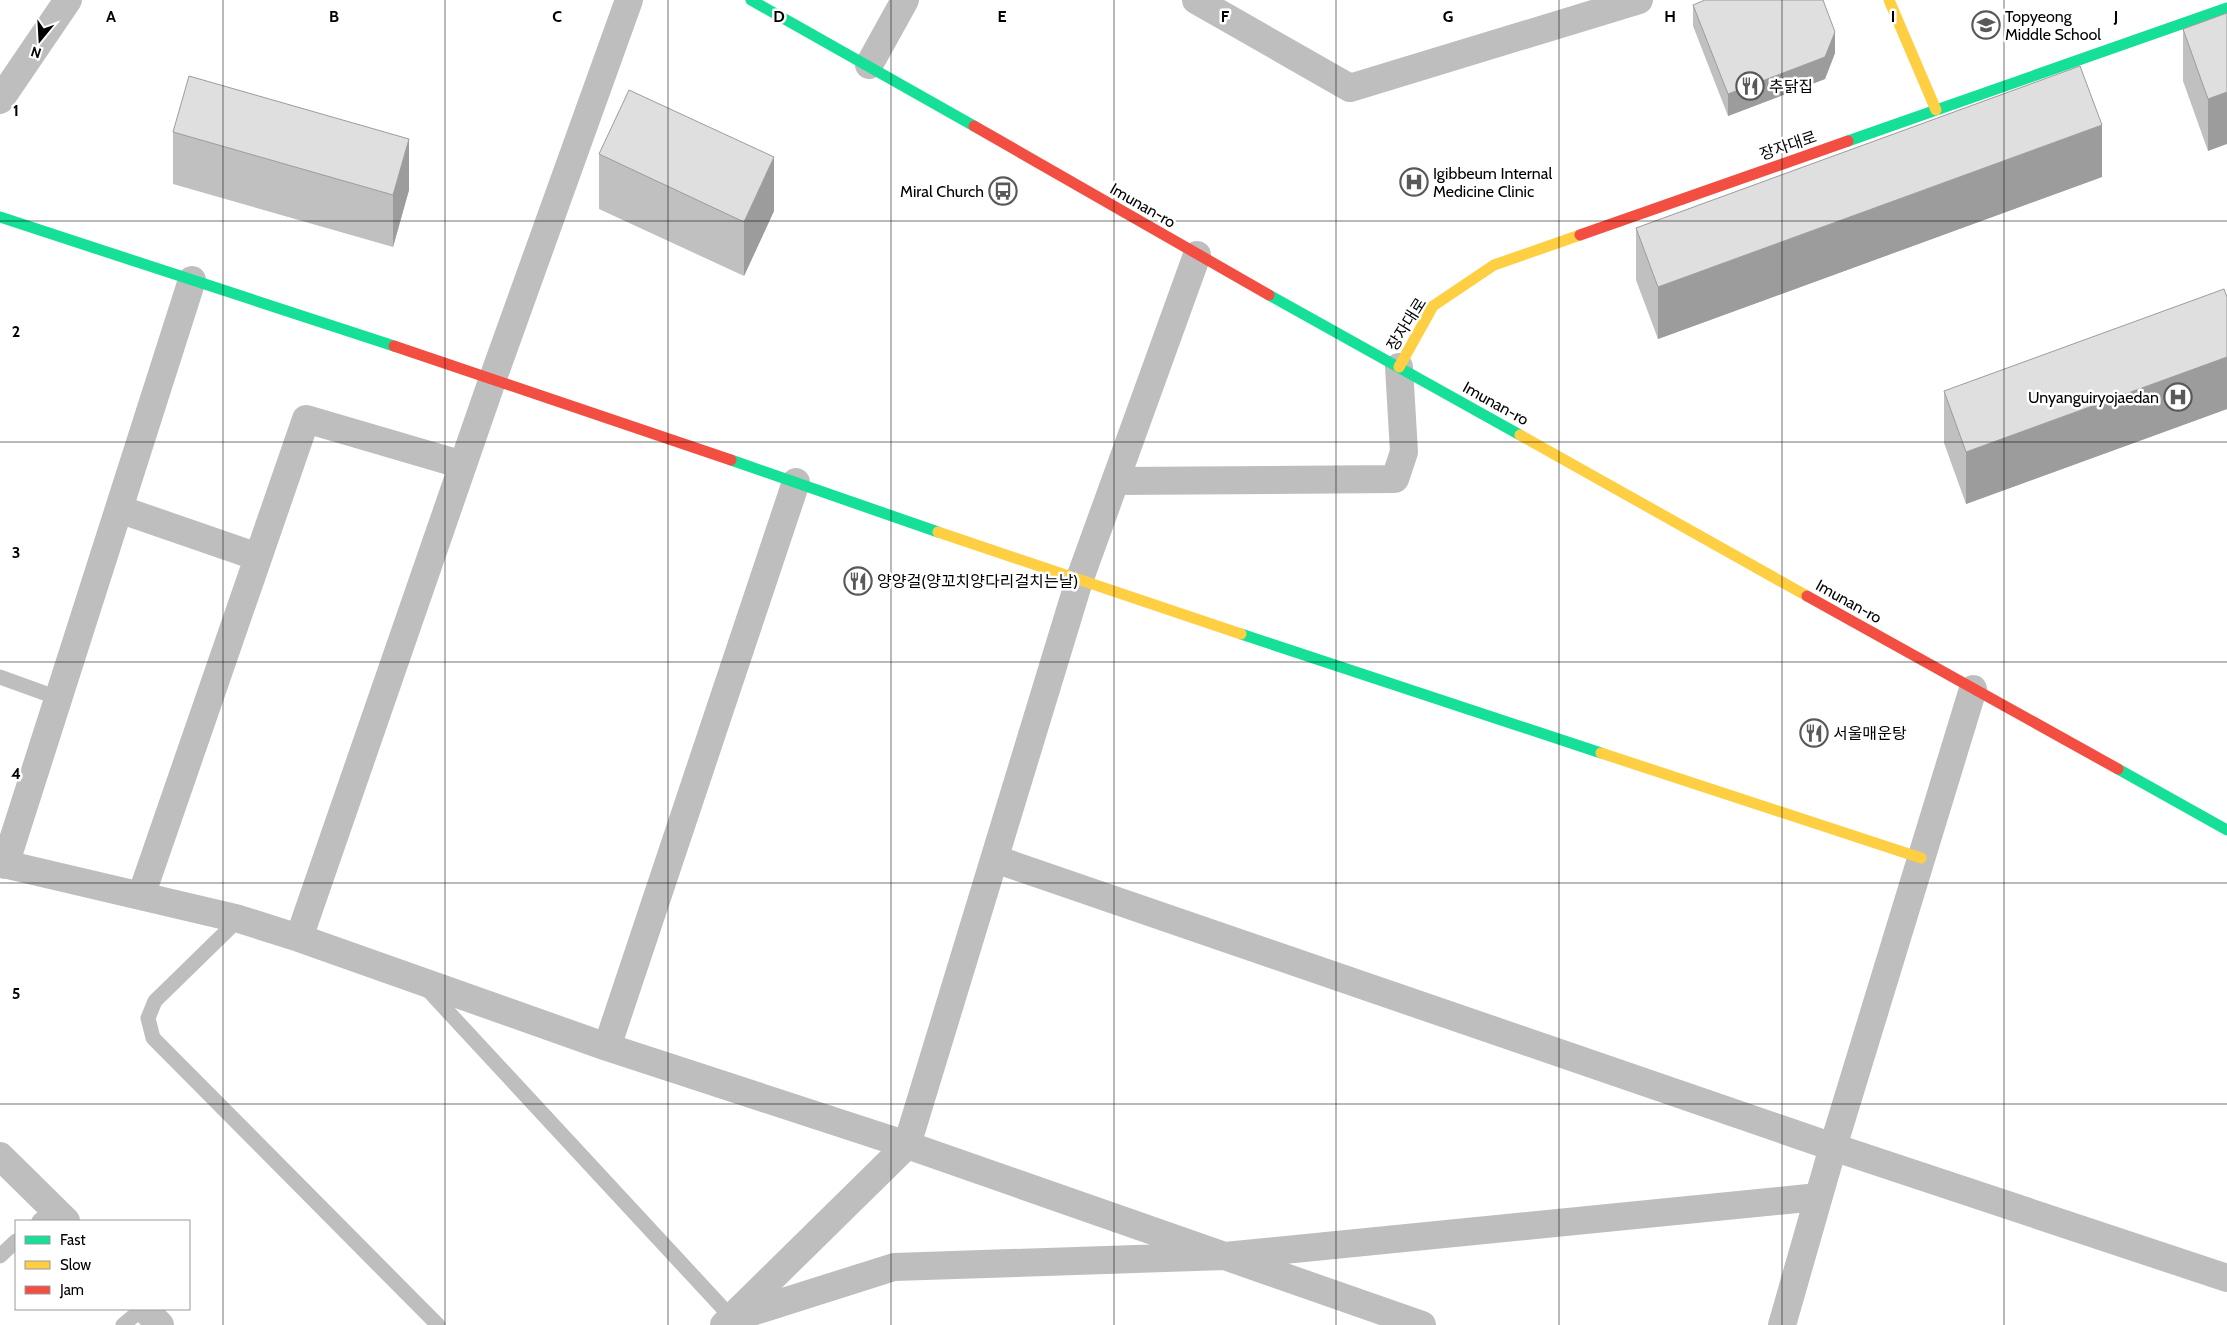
<svg xmlns="http://www.w3.org/2000/svg" width="2227" height="1325" font-family="Cabin,'Noto Sans KR',sans-serif">
<rect width="100%" height="100%" fill="#fff"/>
<g fill="none" stroke-linecap="round" stroke-linejoin="round">
<path stroke="#bebebe" stroke-width="15" d="M0 677 58 698
M239 919 155 1001 148 1018 153 1038 438 1325
M427 989 732 1318
M39 1221 54 1208
M0 1256 16 1241
M123 1325 142 1309"/>
<path stroke="#bebebe" stroke-width="28" d="M1196 0 1350 88 1639 0
M869 65 905 0
M0 100 68 0
M1116 481 1395 479 1404 452 1399 367
M119 509 258 557
M995 859 1833 1147 2227 1278
M0 863 239 919 299 938 493 378 629 0
M5 865 192 280
M141 896 306 419 463 465
M299 938 607 1047 907 1145 1422 1325
M607 1047 796 482
M0 1156 66 1221
M145 1309 160 1325
M736 1317 894 1267 1225 1256 1818 1197
M724 1325 907 1145 1079 581 1197 255
M1782 1325 1833 1147 1973 689"/>
<path stroke="#16e098" stroke-width="11" d="M751 0 974 126
M1848 141 2227 8
M0 217 394 346
M1269 295 1520 435
M731 460 938 532
M1241 634 1601 753
M2118 769 2227 830"/>
<path stroke="#ffcf43" stroke-width="11" d="M1889 0 1936 110
M1399 367 1433 306 1494 265 1580 235
M1520 435 1807 596
M938 532 1241 634
M1601 753 1921 858"/>
<path stroke="#f24e42" stroke-width="11" d="M974 126 1269 295
M1580 235 1848 141
M394 346 731 460
M1807 596 2118 769"/>
</g>
<path fill="#c0c0c0" d="M1693 5 1835 53 1825 79 1728 116 1693 26Z
M2227 13 2208 151 2183 81V29Z
M173 132 409 190 393 247 173 184Z
M599 154 774 211 744 276 599 209Z
M2102 177 1658 339 1636 280V228Z
M2227 297V409L1966 504 1944 443V391Z"/>
<path fill="#9c9c9c" d="M1835 32V53L1825 79 1728 116V94Z
M2227 92V144L2208 151V99Z
M2102 125V177L1658 339V287Z
M409 139V190L393 247V195Z
M774 157V211L744 276V222Z
M2227 357V409L1966 504V452Z"/>
<path fill="#dfdfdf" stroke="#9c9c9c" d="M1705 0H1823L1835 32 1825 57 1728 94 1693 5Z
M2227 13V92L2208 99 2183 29Z
M2080 66 2102 125 1658 287 1636 228Z
M189 76 409 139 393 195 173 132Z
M629 90 774 157 744 222 599 154Z
M2224 289 2227 297V357L1966 452 1944 391Z"/>
<path fill="none" stroke="#000" stroke-width="1" stroke-opacity="0.55" d="M223 0V1325M445 0V1325M668 0V1325M891 0V1325M1114 0V1325M1336 0V1325M1559 0V1325M1782 0V1325M2004 0V1325M0 221H2227M0 442H2227M0 662H2227M0 883H2227M0 1104H2227"/>
<defs>
<g id="school-ring" transform="scale(1.4375)"><circle r="9.5" fill="#fff" stroke="#595959" stroke-width="1.5"/><path d="M0-5L7-2L0 1L-7-2ZM-4 1L0 2.5L4 1V4Q0 6-4 4Z" fill="#595959"/></g>
<g id="restaurant-ring" transform="scale(1.4375)"><circle r="9.5" fill="#fff" stroke="#595959" stroke-width="1.5"/><path d="M-5-6h1v4h1v-4h1v4h1v-4h1v5L-1.5 .5V6h-2V.5L-5-1ZM5-6V6H3V1.5H1.5Q1.5-4 5-6Z" fill="#595959"/></g>
<g id="hospital-ring" transform="scale(1.4375)"><circle r="9.5" fill="#fff" stroke="#595959" stroke-width="1.5"/><path d="M-5-5h3v3.5h4V-5h3V5h-3V1.5h-4V5h-3Z" fill="#595959"/></g>
<g id="bus-ring" transform="scale(1.4375)"><circle r="9.5" fill="#fff" stroke="#595959" stroke-width="1.5"/><path d="M-5-6H5V4H4V6H2V4H-2V6H-4V4H-5ZM-3.5-4V0h7V-4ZM-3.5 1.2v1.5H-2V1.2ZM2 1.2v1.5H3.5V1.2Z" fill="#595959"/></g>
</defs>
<g fill-rule="evenodd">
<use href="#school-ring" x="1986" y="25"/>
<use href="#restaurant-ring" x="1750" y="86"/>
<use href="#hospital-ring" x="1414" y="182"/>
<use href="#bus-ring" x="1003" y="191"/>
<use href="#hospital-ring" x="2178" y="397"/>
<use href="#restaurant-ring" x="858" y="581"/>
<use href="#restaurant-ring" x="1814" y="733"/>
</g>
<g text-anchor="middle" stroke-width="5" stroke-linejoin="round" paint-order="stroke">
<g font-size="16" fill="#000" stroke="#fff" text-anchor="start">
<text x="2005" y="22">Topyeong<tspan x="2005" dy="18">Middle School</tspan></text>
<text x="1769" y="92">추닭집</text>
<text x="1433" y="179">Igibbeum Internal<tspan x="1433" dy="18">Medicine Clinic</tspan></text>
<text x="984" y="197" text-anchor="end">Miral Church</text>
<text x="2159" y="403" text-anchor="end">Unyanguiryojaedan</text>
<text x="877" y="587">양양걸(양꼬치양다리걸치는날)</text>
<text x="1833" y="739">서울매운탕</text>
</g>
<g font-size="16" fill="#000" stroke="#fff">
<text transform="translate(1788 145) rotate(-19)" y="6">장자대로</text>
<text transform="translate(1143 205) rotate(30)" y="6">Imunan-ro</text>
<text transform="translate(1406 324) rotate(-58)" y="6">장자대로</text>
<text transform="translate(1496 403) rotate(29)" y="6">Imunan-ro</text>
<text transform="translate(1849 601) rotate(29)" y="6">Imunan-ro</text>
</g>
</g>
<g font-size="16" text-anchor="middle" font-weight="bold" fill="#000" stroke="#fff" stroke-width="5" stroke-linejoin="round" paint-order="stroke">
<text x="111" y="22">A</text>
<text x="334" y="22">B</text>
<text x="557" y="22">C</text>
<text x="779" y="22">D</text>
<text x="1002" y="22">E</text>
<text x="1225" y="22">F</text>
<text x="1448" y="22">G</text>
<text x="1670" y="22">H</text>
<text x="1893" y="22">I</text>
<text x="2116" y="22">J</text>
<text x="16" y="116">1</text>
<text x="16" y="337">2</text>
<text x="16" y="558">3</text>
<text x="16" y="779">4</text>
<text x="16" y="999">5</text>
</g>
<rect x="15" y="1220" width="175" height="90" fill="#ffffff" stroke="#999999"/>
<rect x="25" y="1236" width="25" height="8" fill="#16e098" stroke="#999999"/>
<text x="60" y="1245" font-size="15" fill="#000000">Fast</text>
<rect x="25" y="1261" width="25" height="8" fill="#ffcf43" stroke="#999999"/>
<text x="60" y="1270" font-size="15" fill="#000000">Slow</text>
<rect x="25" y="1286" width="25" height="8" fill="#f24e42" stroke="#999999"/>
<text x="60" y="1295" font-size="15" fill="#000000">Jam</text>
<g transform="translate(40 40) rotate(198)" stroke="#ffffff" stroke-width="4" paint-order="stroke">
<path d="M0-4L9 19L0 12L-9 19Z" fill="#000000"/>
<text y="-8" font-size="14" font-weight="bold" text-anchor="middle" fill="#000000">N</text>
</g>
</svg>
